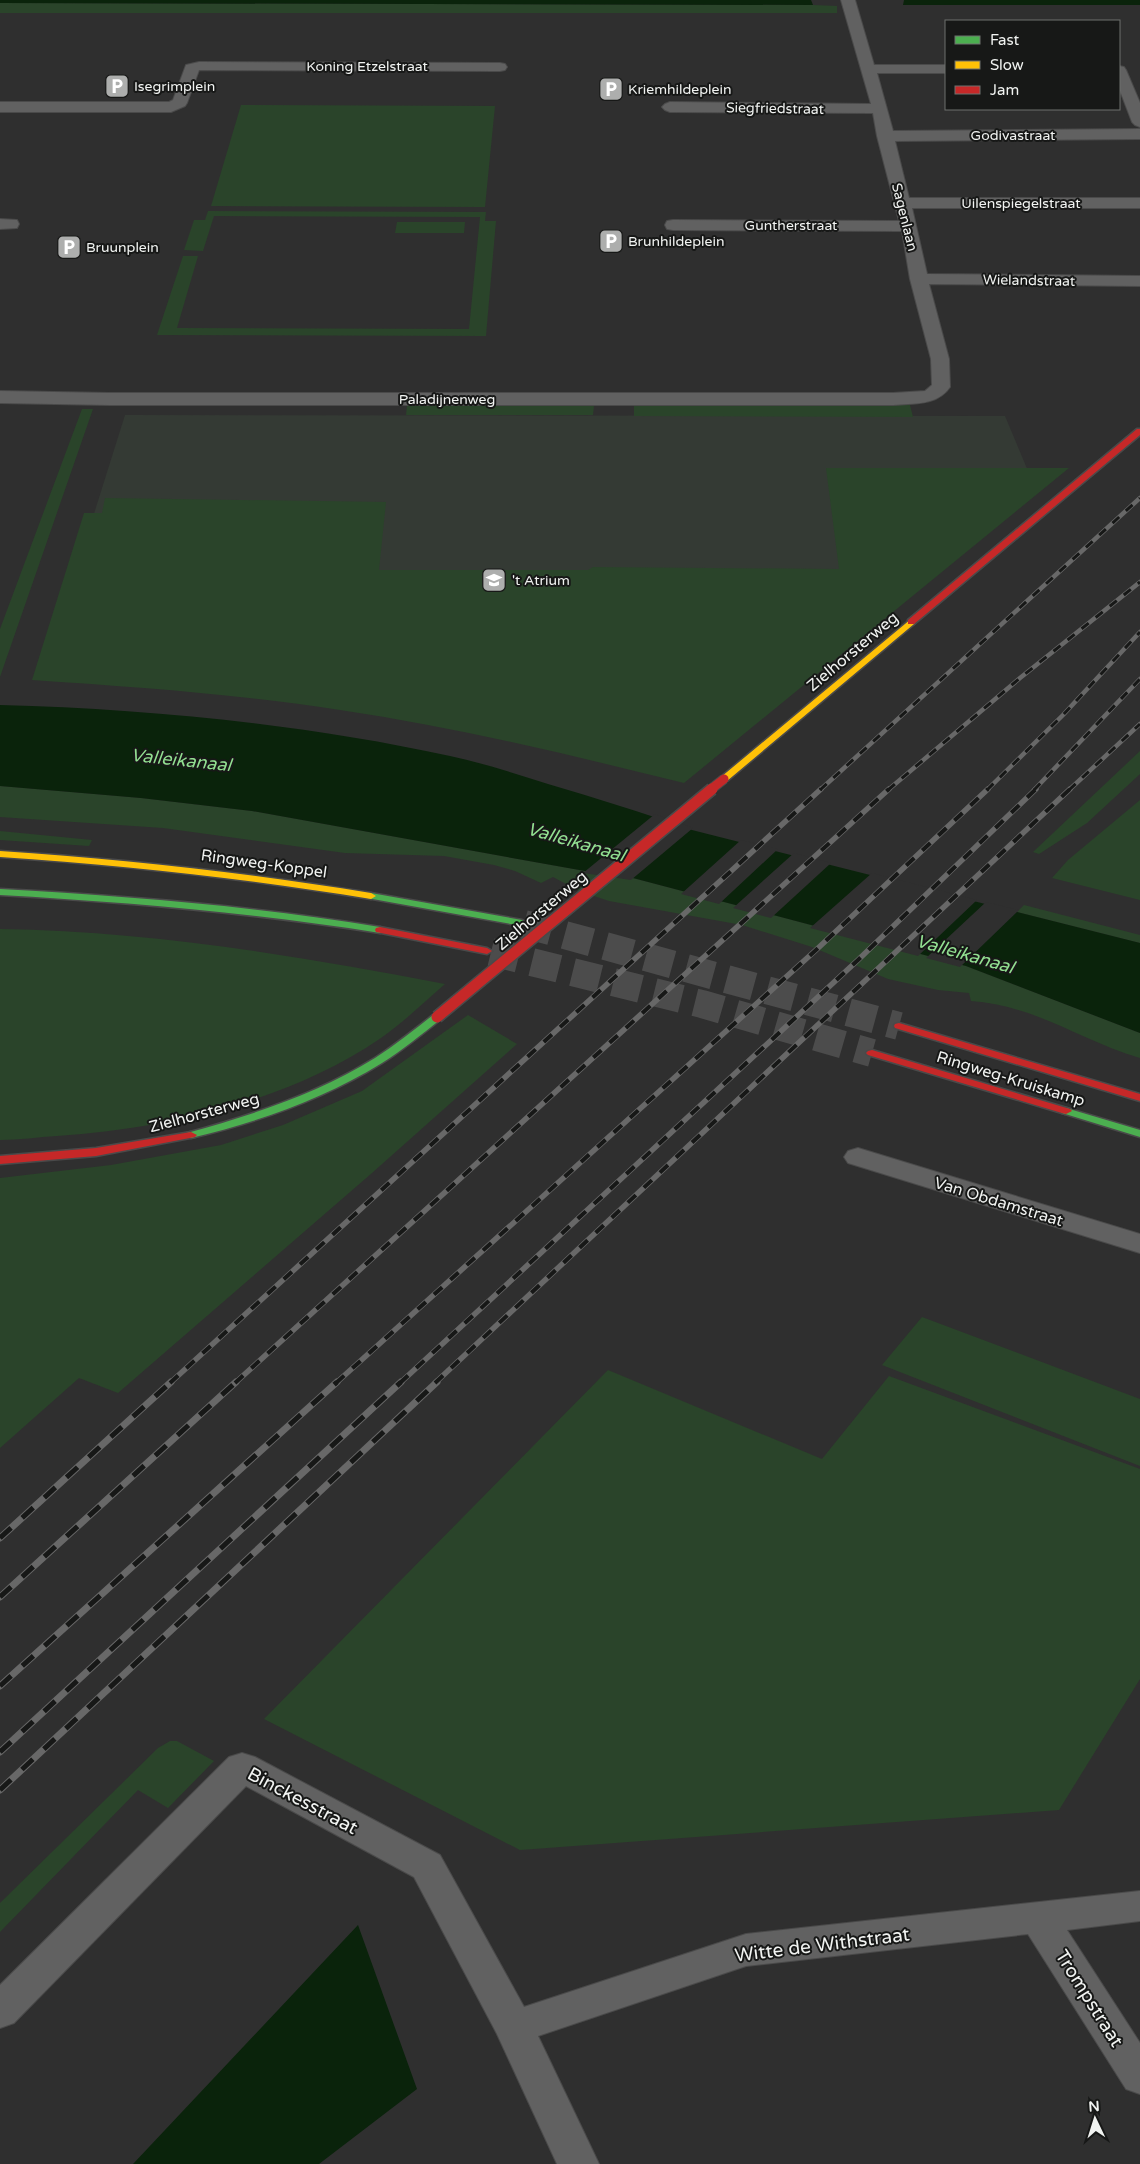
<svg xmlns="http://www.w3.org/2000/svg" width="1140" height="2164" font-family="'Varela Round',sans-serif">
<rect width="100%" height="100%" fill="#2f2f2f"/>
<path fill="#343a34" d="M125 415 1005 416 1033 483 674 774 345 703 43 676Z"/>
<path fill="#2a442a" d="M0 3 813 5 837 6V13H0Z
M241 105 495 106 485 207 211 206Z
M208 211 486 212 485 221H496L486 336 157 335 183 256H198L177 328 469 329 480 217 214 216 203 251 184 250 194 220H205Z
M397 222H465L464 233H395Z
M910 405 913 417 634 416V406Z
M407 406H594L593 415H406Z
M82 409H93L0 677V629Z
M826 468H1069L684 783C570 755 456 727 340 710 238 694 135 687 32 680L84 513H102L105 498 386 502 379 570H588L593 567 839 569Z
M1140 751V774L1087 823 1039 854 1033 852Z
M0 786 141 798 252 811 585 871 633 878 966 966 1140 1033V1058C1079 1040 1037 1006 971 1001L969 993 938 990 888 979 812 947 742 925 609 901 579 891 553 877 541 883 515 871 494 865 444 856 345 853 163 828 0 817Z
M1140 800V900L1052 878 1068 860Z
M0 831 92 840 89 846 0 840Z
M1024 905 1140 935V943L1017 912Z
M0 929C150 931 299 956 445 984 424 1002 404 1022 381 1038 287 1102 169 1128 57 1136 38 1137 19 1140 0 1140Z
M468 1015 517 1044 372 1173 118 1393 79 1378 0 1448V1178L111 1165 221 1145 283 1125 362 1091Z
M922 1317 1140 1399V1466L882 1365Z
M608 1370 822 1459 889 1376 1140 1469V1679L1059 1810 520 1850 264 1719Z
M170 1741H177L214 1761 168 1808 138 1790 0 1932V1903L158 1748Z"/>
<path fill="#0a230b" d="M0 0H811L813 5 0 3Z
M904 0H1140V5H903Z
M0 705C149 709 304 724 450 756 483 763 516 774 548 784 595 798 642 812 688 829L1140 943V1033L966 966 633 878 585 871 252 811 141 798 0 786Z
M358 1925 417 2089 319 2164H133Z"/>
<path fill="#2f2f2f" d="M655 814 693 828 631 880 583 873Z
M741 840 778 849 719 904 681 894Z
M794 853 831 863 771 918 733 908Z
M872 873 977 900 918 956 810 928Z
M986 902 1019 910 960 967 926 958Z"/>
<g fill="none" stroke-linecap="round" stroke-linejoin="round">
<path stroke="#4c4c4c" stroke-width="28" stroke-dasharray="28 14" stroke-linecap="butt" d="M524 924 899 1026
M491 952 702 1004 872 1053"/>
<g stroke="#4a4a4a" stroke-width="2">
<path id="street" d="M841 0H855L874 65H946V73H877L893 131 1140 129V139L895 141 909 198H1140V208H912L927 274 1140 276V286L929 284 949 359 950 387C937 406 914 403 893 405H109L0 403V391L109 393H893L925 391 932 385 931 359 910 279 902 231 673 230 667 229 665 225 667 221 673 220 899 221 877 136 873 113 670 112 665 110 662 107 665 104 670 102 871 104Z
M199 62 500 63 505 64 507 67 505 70 500 71 199 70 187 103 185 106 171 112H0V102H169L173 100 186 65Z
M1119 66 1124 67 1126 70 1140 103V127L1135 125 1132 122 1119 88Z
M0 219 17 220 19 224 17 228 0 229Z
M858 1148 1140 1234V1253L848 1163 844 1157 848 1151Z
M242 1753 255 1757 440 1855 524 2007 746 1934 1140 1891V1921L1067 1930 1140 2043V2094L1126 2089 1028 1934 746 1966 538 2036 599 2164H557L497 2034 414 1877 246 1786 14 2023 0 2028V1985L229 1757Z"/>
</g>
<g stroke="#4a4a4a" stroke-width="3">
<path id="fast" d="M0 889C127 896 254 906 380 927L385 930 380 933C254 913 127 902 0 895Z
M371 893 522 920 527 923 522 926 367 898 366 896 367 894Z
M437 1014 441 1015 442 1017 441 1019C422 1034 403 1050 382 1063 324 1099 258 1122 191 1138L185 1135 187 1133C252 1115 317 1094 375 1058 395 1045 414 1030 433 1015Z
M1066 1108 1140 1130V1137L1062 1113 1060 1111Z"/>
</g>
<g stroke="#4a4a4a" stroke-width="3">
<path id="slow" d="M911 619 915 622 914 624 727 781H721L719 779 721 777Z
M0 851C125 859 248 873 371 893L376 896 371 899C248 879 125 865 0 857Z"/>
</g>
<g stroke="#4a4a4a" stroke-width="3">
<path id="jam" d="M1137 429H1140V435L914 624H908V620Z
M380 927 487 948 492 951 487 954 376 932 375 930 376 928Z
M899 1023 1140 1094V1101L895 1028 894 1026 895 1024Z
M872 1050 1070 1109 1072 1111 1066 1114 1062 1113 868 1055 866 1053 868 1051Z
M191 1132 197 1135 195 1137 96 1156 0 1164V1156L96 1148Z"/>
</g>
<use href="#street" fill="#616161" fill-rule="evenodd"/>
<use href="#fast" fill="#4caf50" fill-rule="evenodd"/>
<use href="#slow" fill="#ffc107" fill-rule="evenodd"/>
<use href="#jam" fill="#c62828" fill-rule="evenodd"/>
<g stroke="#686868" stroke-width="4.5">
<path id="rail-far2" d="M820 790 1140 498
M888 790 1020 678 1140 582
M987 790 1063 715 1140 632
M1034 790 1140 679
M1069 790 1140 724"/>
</g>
<g stroke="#686868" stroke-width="5.5">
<path id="rail-far1" d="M170 1383 821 789
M235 1383 889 789
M336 1383 816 950 988 789
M400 1383 858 960 1036 789
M435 1383 1070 789"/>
</g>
<g stroke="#686868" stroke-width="7">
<path id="rail" d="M0 1538 171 1382
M0 1597 236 1382
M0 1686 337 1382
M0 1752 401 1382
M0 1790 437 1382"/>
</g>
<use href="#rail-far2" stroke="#171817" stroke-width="3" stroke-dasharray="9" stroke-linecap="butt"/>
<use href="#rail-far1" stroke="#171817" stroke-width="4" stroke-dasharray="11" stroke-linecap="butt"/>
<use href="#rail" stroke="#171817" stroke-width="5" stroke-dasharray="15" stroke-linecap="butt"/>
<g stroke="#4a4a4a" stroke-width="11" stroke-linecap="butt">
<path id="jam-bridge-far1" d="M710 790 724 779"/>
</g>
<g stroke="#4a4a4a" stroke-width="14" stroke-linecap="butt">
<path id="jam-bridge" d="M437 1017 712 789"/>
</g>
<use href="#jam-bridge-far1" stroke="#c62828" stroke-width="9"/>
<use href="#jam-bridge" stroke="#c62828" stroke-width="11"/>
</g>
<defs>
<g id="parking-square" transform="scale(1.25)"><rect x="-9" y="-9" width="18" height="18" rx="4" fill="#adaead" stroke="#171817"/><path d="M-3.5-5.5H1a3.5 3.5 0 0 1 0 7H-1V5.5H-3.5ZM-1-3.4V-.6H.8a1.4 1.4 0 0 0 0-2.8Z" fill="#fff"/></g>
<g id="school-square" transform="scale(1.25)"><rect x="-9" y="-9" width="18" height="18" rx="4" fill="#adaead" stroke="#171817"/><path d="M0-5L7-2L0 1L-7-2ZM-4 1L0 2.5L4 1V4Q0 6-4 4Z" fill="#fff"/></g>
</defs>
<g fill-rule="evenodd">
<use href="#parking-square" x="117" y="86"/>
<use href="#parking-square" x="611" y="89"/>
<use href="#parking-square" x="611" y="241"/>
<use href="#parking-square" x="69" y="247"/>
<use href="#school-square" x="494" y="580"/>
</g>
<g text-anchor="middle" stroke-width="4" stroke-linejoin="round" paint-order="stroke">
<g font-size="14" fill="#f1f3f1" stroke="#171817">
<text x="367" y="71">Koning Etzelstraat</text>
<text transform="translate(775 108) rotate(1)" y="5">Siegfriedstraat</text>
<text x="1013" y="140">Godivastraat</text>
<text x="1021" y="208">Uilenspiegelstraat</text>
<text transform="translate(905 217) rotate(76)" y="5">Sagenlaan</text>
<text x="791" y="230">Guntherstraat</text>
<text transform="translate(1029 280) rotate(1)" y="5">Wielandstraat</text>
<text x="447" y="404">Paladijnenweg</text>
</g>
<g font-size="14" fill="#f1f3f1" stroke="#171817" text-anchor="start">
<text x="134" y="91">Isegrimplein</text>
<text x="628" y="94">Kriemhildeplein</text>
<text x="628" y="246">Brunhildeplein</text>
<text x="86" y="252">Bruunplein</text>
<text x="512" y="585">'t Atrium</text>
</g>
<g font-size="16" fill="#f1f3f1" stroke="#171817">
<text transform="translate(852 651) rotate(-40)" y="6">Zielhorsterweg</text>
<text transform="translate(264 863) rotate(8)" y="6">Ringweg-Koppel</text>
<text transform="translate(541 910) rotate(-40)" y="6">Zielhorsterweg</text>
<text transform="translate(1011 1078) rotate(17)" y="6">Ringweg-Kruiskamp</text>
<text transform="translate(204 1112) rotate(-15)" y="6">Zielhorsterweg</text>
<text transform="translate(999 1201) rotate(17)" y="6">Van Obdamstraat</text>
</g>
<g font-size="18" font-style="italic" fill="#92df91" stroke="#171817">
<text transform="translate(181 760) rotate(6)" y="6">Valleikanaal</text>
<text transform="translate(576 842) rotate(16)" y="6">Valleikanaal</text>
<text transform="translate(965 954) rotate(16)" y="6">Valleikanaal</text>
</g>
<g font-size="19" fill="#f1f3f1" stroke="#171817">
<text transform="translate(303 1800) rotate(28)" y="7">Binckesstraat</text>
<text transform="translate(822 1944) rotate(-7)" y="7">Witte de Withstraat</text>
<text transform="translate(1090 1998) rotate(58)" y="7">Trompstraat</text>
</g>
</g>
<rect x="945" y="20" width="175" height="90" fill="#171817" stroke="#6e706e"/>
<rect x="955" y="36" width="25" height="8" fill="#4caf50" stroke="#6e706e"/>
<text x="990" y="45" font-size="15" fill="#f1f3f1">Fast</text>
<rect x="955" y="61" width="25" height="8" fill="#ffc107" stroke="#6e706e"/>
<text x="990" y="70" font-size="15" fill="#f1f3f1">Slow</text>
<rect x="955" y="86" width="25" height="8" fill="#c62828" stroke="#6e706e"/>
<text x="990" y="95" font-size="15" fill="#f1f3f1">Jam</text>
<g transform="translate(1095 2119) rotate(356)" stroke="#171817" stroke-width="4" paint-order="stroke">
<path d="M0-4L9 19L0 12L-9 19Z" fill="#f1f3f1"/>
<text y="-8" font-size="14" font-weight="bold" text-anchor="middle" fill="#f1f3f1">N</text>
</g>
</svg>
